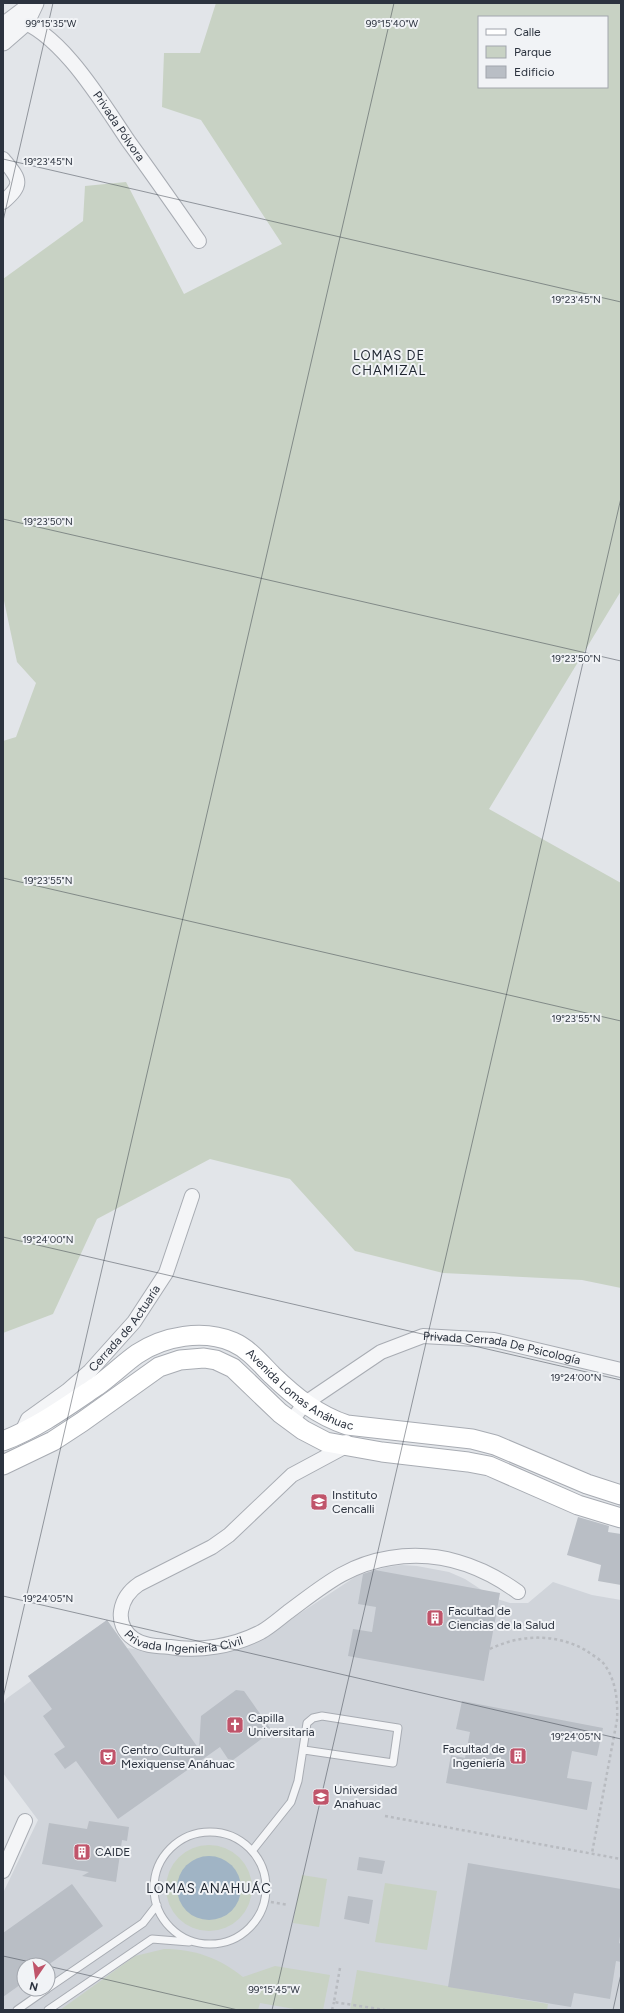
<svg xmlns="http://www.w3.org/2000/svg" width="624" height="2013" font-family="Figtree,sans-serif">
<rect width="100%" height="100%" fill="#e2e5e9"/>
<path fill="#d0d4da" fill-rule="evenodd" d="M402 1565 417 1566 449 1572 465 1579 494 1598 510 1603H528L553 1582 592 1595 621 1600V2010H3V1893L38 1820 3 1773V1706L6 1699 31 1681 28 1676 107 1620 127 1648 176 1655 207 1653 264 1637 358 1575 387 1567ZM24 1965H48V1989H24Z"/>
<path fill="#c8d2c4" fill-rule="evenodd" d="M216 3H621V591L489 809 621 883V1288L582 1280 443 1273 355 1251 290 1179 210 1159 97 1219 53 1314 3 1333V741L16 737 36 683 17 662 3 596V279L83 221 85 186 126 182 184 294 282 244 201 120 162 107 164 53H200ZM479 17H607V87H479Z
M166 1888a43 43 0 1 1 86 0a43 43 0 1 1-86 0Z
M302 1875 327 1879 319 1927 293 1923Z
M385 1883 437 1891 427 1950 375 1942Z
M164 1949C195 1949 219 1958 243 1977L275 1966 330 1975 323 2010H300L260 2003 258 2010H60L135 1956Z
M357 1970 548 2004 547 2010H350Z"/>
<path fill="#a0b4c5" d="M177 1888a32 32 0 1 1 64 0a32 32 0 1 1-64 0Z"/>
<path fill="#b9bec5" d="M578 1517 609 1526 608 1532 621 1534V1585L598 1581 601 1565 567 1555Z
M375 1570 500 1593 484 1681 348 1656 353 1629 372 1632 376 1607 358 1604 363 1574Z
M107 1620 199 1749 201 1716 236 1690 244 1691 270 1728 268 1734 233 1760 228 1759 220 1747 118 1819 76 1761 65 1769 54 1754 65 1747 43 1716 52 1709 28 1676Z
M462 1701 603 1728 597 1756 572 1751 567 1778 592 1782 587 1810 446 1783 451 1755 465 1758 470 1732 456 1729Z
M89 1821 129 1827 127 1841 122 1840 116 1882 82 1876 89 1872 42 1864 49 1823 87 1829Z
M359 1857 385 1861 382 1874 357 1870Z
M468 1863 621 1889V1930L619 1943 621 1944V1962L616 1961 610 1999 574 1993 571 2007 448 1987Z
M72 1884 103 1926 48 1965H24V1982L3 1997V1933Z
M348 1896 373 1900 369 1924 344 1919Z"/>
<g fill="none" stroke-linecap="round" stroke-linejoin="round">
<g stroke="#a8acb3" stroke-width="9">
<path id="service" d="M154 1888a56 56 0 1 1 112 0a56 56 0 1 1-112 0Z
M252 1851 291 1802 298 1781 307 1723 313 1718 322 1716 398 1728 393 1763 304 1750
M48 1988 143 1923 157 1905
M17 2010 47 1989
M48 2010 152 1939 189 1942"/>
</g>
<g stroke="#a8acb3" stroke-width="16">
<g id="minor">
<path id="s1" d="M16 19C62 33 103 104 129 142 153 175 176 208 199 241"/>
<path d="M3 159C19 179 25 183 3 202"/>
<path id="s2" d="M291 1422 304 1404 381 1352 423 1336 494 1340 621 1370"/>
<path id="s3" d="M21 1434 28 1419 67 1391 90 1371 134 1322 166 1273 192 1196"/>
<path id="s4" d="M346 1442V1446L292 1475 229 1535 212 1547 139 1584C120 1597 112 1624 134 1639 144 1646 158 1646 170 1647 199 1652 234 1646 261 1632 270 1627 279 1619 288 1612 322 1587 346 1565 390 1558 437 1550 481 1565 518 1592"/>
<path d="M3 1871 25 1821"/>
</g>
</g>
<g stroke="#a8acb3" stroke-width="19">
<path id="tertiary" d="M3 26 27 8
M3 42 26 22 35 3"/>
</g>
<g stroke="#a8acb3" stroke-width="21">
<g id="secondary">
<path id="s5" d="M3 1441C37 1428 66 1407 97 1386 111 1376 123 1364 137 1354 164 1336 203 1329 233 1342 249 1349 260 1363 272 1375 295 1397 317 1415 347 1425L472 1439 495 1445 587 1484 621 1495"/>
<path d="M3 1465 53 1441 82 1422 159 1367 180 1360 204 1358 216 1360 233 1368 280 1413 303 1430 326 1442 382 1452 468 1462 489 1466 578 1505 621 1518"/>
</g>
</g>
<path stroke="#b8bbc0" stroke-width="2.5" stroke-dasharray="3 3" stroke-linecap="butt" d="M490 1649C521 1634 556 1633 587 1651 592 1655 600 1659 604 1664 616 1680 618 1701 617 1720L592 1853
M385 1816 621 1859
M265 1901 288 1905
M340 1968 334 2002 385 2010
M332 2010 334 2002"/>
<use href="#service" stroke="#f4f5f7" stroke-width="7"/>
<use href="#minor" stroke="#f4f5f7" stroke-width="14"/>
<use href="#tertiary" stroke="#f4f5f7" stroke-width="17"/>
<use href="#secondary" stroke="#fff" stroke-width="19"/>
</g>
<path fill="none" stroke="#2c333f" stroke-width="1" stroke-opacity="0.45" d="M3 159 621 302M3 221 53 3M3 519 621 661M3 878 621 1021M3 1237 621 1380M3 1596 621 1739M3 1698 394 3M3 1956 44 1965M48 1966 238 2010M272 2010 621 498M613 2010 621 1974"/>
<defs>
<g id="university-square" transform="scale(0.9)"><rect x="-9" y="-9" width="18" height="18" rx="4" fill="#c0546a" stroke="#f1f3f6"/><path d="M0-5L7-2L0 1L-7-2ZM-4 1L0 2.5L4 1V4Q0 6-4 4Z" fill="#fff"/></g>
<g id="building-square" transform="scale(0.9)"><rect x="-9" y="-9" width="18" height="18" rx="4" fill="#c0546a" stroke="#f1f3f6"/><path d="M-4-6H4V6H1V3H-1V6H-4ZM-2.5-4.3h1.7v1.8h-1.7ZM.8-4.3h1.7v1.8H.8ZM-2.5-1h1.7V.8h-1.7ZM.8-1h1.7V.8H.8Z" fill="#fff"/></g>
<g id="church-square" transform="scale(0.9)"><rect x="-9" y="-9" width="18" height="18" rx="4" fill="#c0546a" stroke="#f1f3f6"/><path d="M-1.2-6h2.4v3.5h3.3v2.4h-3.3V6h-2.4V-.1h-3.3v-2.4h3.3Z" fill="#fff"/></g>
<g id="theatre-square" transform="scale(0.9)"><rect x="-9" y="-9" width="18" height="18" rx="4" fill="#c0546a" stroke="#f1f3f6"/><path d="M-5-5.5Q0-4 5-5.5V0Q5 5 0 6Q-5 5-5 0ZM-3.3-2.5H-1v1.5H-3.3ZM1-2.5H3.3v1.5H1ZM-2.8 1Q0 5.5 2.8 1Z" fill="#fff"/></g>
</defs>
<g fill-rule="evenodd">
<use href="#university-square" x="319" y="1502"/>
<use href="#building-square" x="435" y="1618"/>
<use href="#church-square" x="235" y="1725"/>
<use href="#building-square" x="518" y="1756"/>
<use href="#theatre-square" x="108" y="1757"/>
<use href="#university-square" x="321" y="1797"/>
<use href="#building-square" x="82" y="1852"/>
</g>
<g text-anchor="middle" stroke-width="4" stroke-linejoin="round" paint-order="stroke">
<g font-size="12" fill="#2c333f" stroke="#f1f3f6">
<text dy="4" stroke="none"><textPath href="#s1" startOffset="151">Privada Pólvora</textPath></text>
<text dy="4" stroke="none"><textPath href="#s3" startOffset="150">Cerrada de Actuaría</textPath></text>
<text dy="4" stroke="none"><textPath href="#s2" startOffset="240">Privada Cerrada De Psicología</textPath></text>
<text dy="4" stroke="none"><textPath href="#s5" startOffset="344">Avenida Lomas Anáhuac</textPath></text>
<text dy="4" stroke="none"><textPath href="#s4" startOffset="371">Privada Ingeniería Civil</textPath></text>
</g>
<g font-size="12" fill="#2c333f" stroke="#f1f3f6" text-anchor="start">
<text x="332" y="1499">Instituto<tspan x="332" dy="14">Cencalli</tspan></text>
<text x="448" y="1615">Facultad de<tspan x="448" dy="14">Ciencias de la Salud</tspan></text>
<text x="248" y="1722">Capilla<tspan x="248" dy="14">Universitaria</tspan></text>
<text x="505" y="1753" text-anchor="end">Facultad de<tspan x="505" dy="14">Ingeniería</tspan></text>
<text x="121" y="1754">Centro Cultural<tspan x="121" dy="14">Mexiquense Anáhuac</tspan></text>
<text x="334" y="1794">Universidad<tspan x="334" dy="14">Anahuac</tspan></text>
<text x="95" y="1856">CAIDE</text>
</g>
<g font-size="13" letter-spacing="1" fill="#1e2530" stroke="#f1f3f6">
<text x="389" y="360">LOMAS DE<tspan x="389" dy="15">CHAMIZAL</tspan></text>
<text x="209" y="1893">LOMAS ANAHUÁC</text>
</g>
</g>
<g font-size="10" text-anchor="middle" fill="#2c333f" stroke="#f1f3f6" stroke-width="4" stroke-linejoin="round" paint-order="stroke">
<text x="51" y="27">99°15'35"W</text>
<text x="392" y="27">99°15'40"W</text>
<text x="48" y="165">19°23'45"N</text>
<text x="576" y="303">19°23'45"N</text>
<text x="48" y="525">19°23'50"N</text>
<text x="576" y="662">19°23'50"N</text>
<text x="48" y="884">19°23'55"N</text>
<text x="576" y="1022">19°23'55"N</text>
<text x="48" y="1243">19°24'00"N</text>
<text x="576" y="1381">19°24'00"N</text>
<text x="48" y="1602">19°24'05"N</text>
<text x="576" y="1740">19°24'05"N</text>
<text x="274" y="1993">99°15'45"W</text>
</g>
<rect width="624" height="2013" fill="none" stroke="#2c333f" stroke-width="8"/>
<rect x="478" y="16" width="130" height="72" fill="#f1f3f6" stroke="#a2a6ad"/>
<rect x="486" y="29" width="20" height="6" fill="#ffffff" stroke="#a2a6ad"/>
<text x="514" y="36" font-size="12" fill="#2c333f">Calle</text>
<rect x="486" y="46" width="20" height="12" fill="#c8d2c4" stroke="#a2a6ad"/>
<text x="514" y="56" font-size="12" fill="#2c333f">Parque</text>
<rect x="486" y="66" width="20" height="12" fill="#b9bec5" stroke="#a2a6ad"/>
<text x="514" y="76" font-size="12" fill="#2c333f">Edificio</text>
<g transform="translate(36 1977) rotate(193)"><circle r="19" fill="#f1f3f6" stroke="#a2a6ad"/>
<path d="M0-3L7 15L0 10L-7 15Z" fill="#c0546a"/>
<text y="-6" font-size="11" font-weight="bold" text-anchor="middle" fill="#2c333f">N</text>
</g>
</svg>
